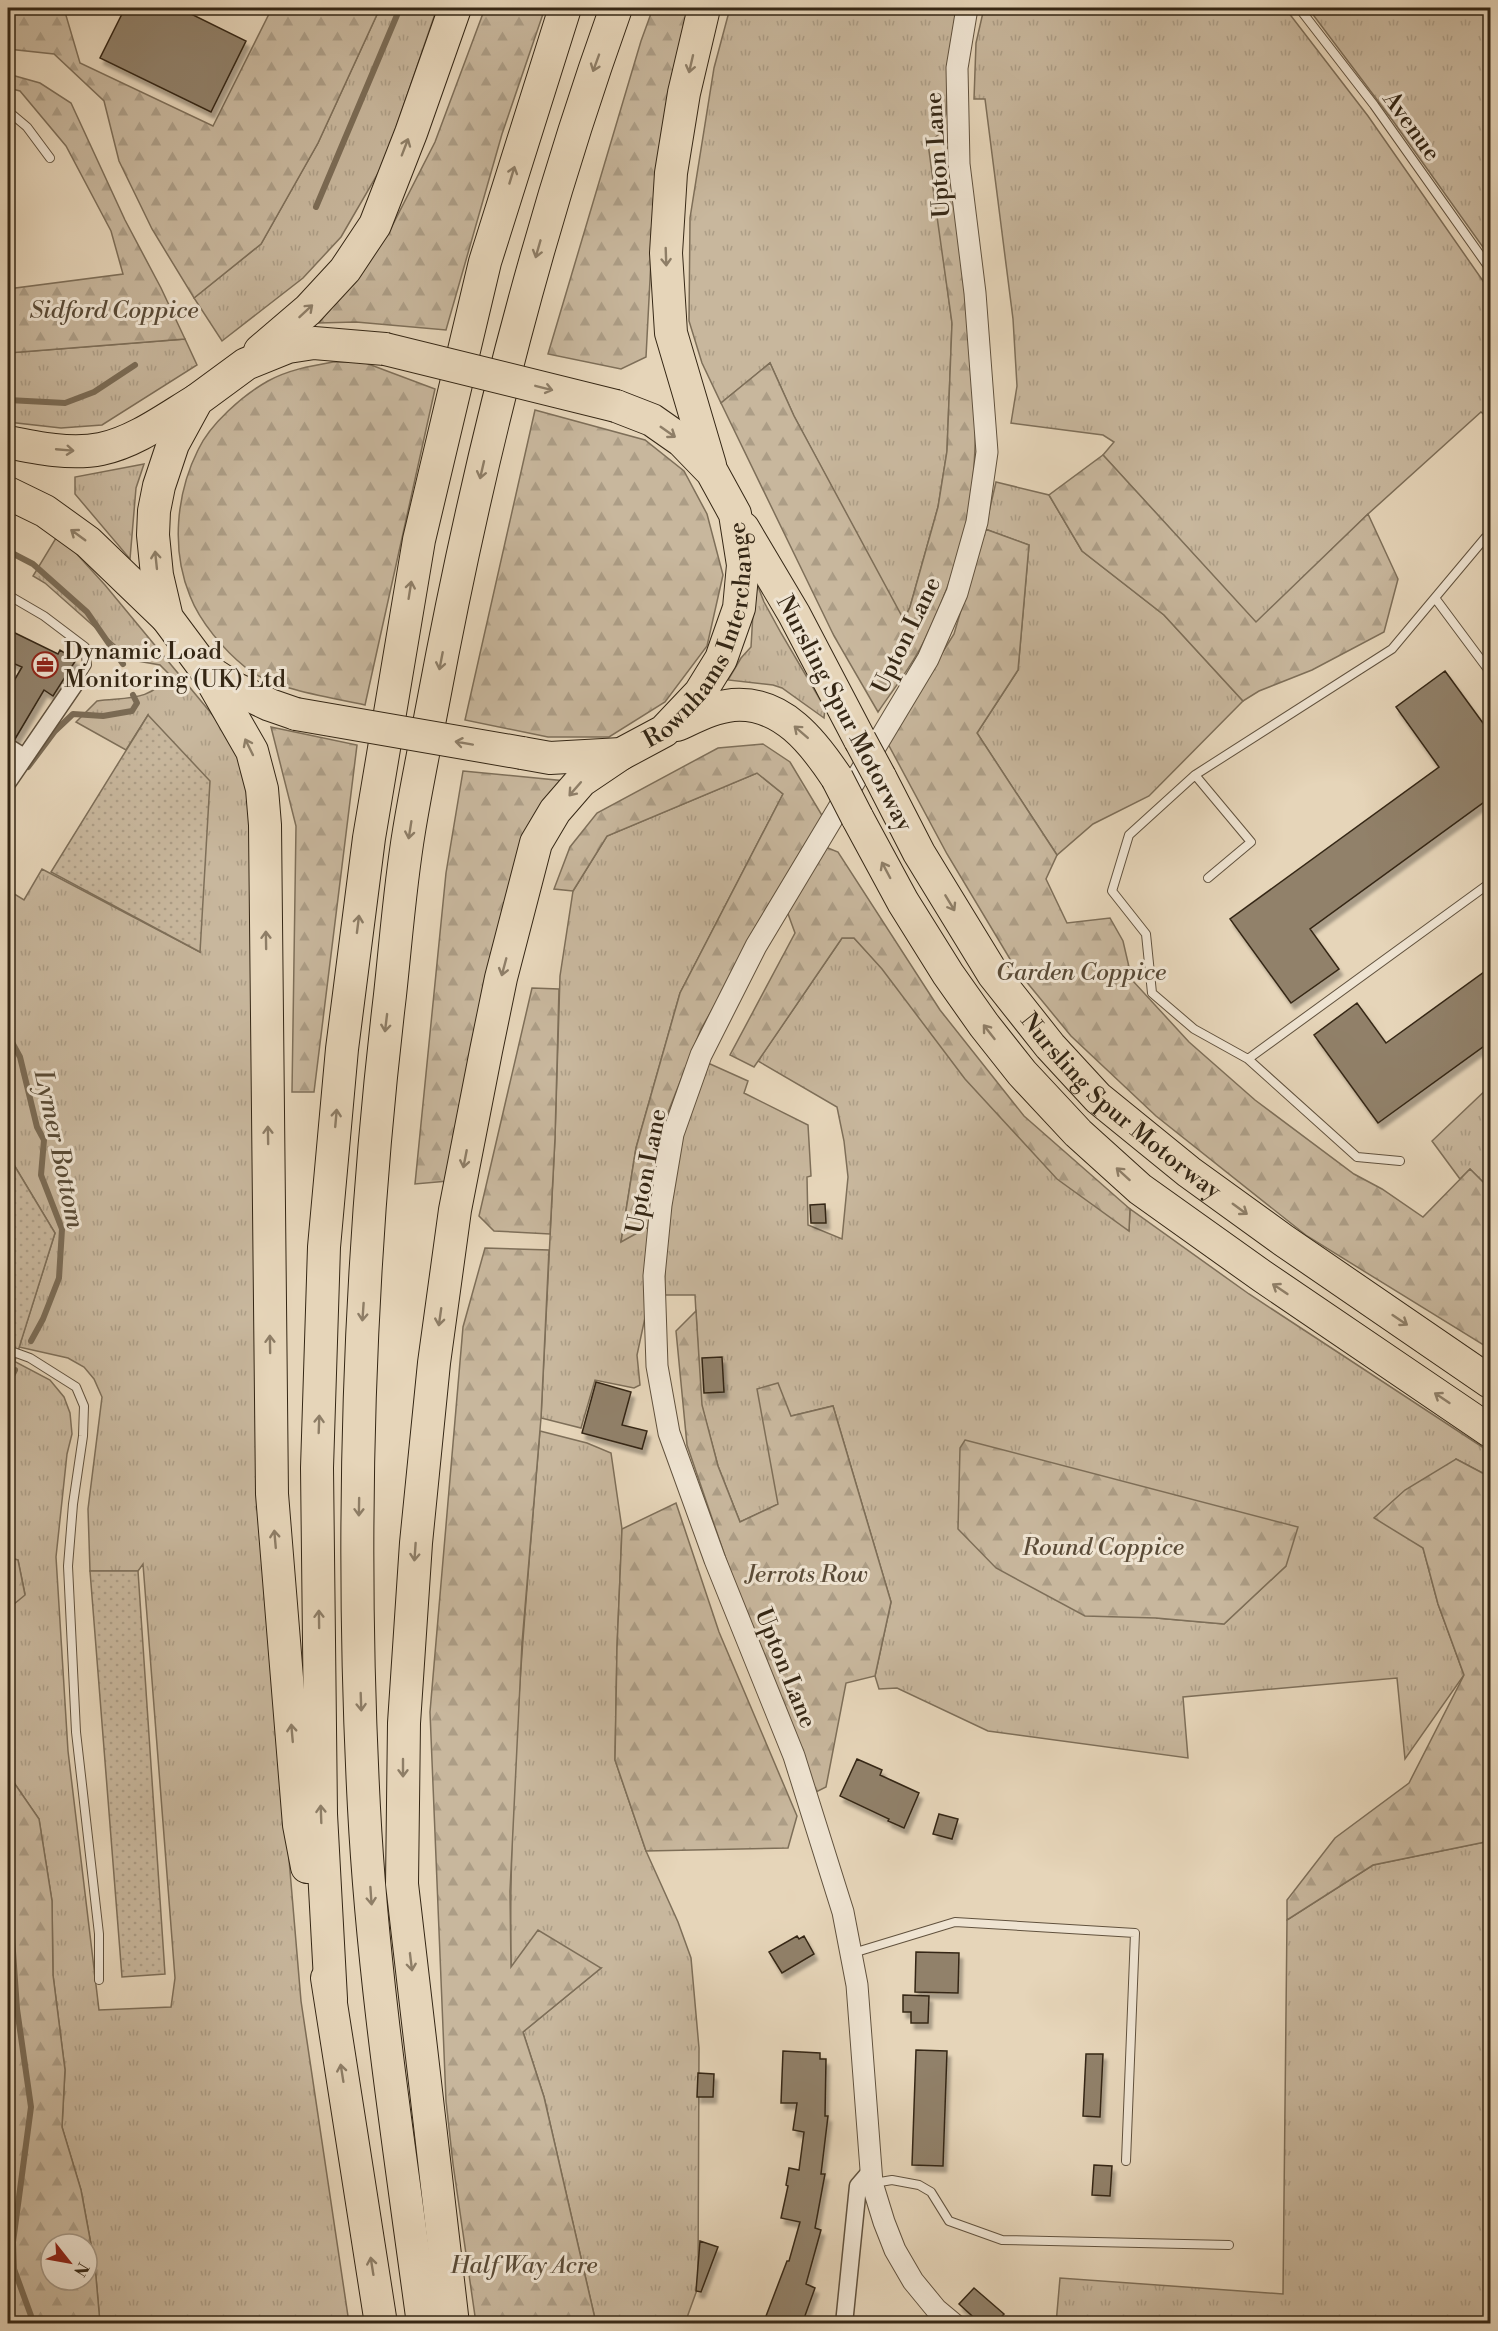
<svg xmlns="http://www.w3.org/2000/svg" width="1498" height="2331" font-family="'Libre Bodoni',serif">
<defs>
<pattern id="grass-tufts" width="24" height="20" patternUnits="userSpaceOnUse" patternTransform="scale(1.5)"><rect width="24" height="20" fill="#c8b79d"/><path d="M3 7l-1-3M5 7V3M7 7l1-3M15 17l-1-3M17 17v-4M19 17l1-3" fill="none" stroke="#ac9d86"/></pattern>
<pattern id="forest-firs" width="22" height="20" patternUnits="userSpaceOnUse" patternTransform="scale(1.5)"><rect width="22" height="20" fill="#c8b79d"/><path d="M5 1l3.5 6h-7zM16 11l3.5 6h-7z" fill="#ac9d86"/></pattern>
<pattern id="garden-dots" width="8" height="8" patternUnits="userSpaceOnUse" patternTransform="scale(1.5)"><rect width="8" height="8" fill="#c8b79d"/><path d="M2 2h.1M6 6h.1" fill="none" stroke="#ac9d86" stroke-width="1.8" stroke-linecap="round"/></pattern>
<filter id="shadow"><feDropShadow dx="3.5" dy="6" stdDeviation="1.5" flood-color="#0004"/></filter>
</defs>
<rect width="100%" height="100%" fill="#e6d5b9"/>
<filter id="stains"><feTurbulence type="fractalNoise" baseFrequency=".00333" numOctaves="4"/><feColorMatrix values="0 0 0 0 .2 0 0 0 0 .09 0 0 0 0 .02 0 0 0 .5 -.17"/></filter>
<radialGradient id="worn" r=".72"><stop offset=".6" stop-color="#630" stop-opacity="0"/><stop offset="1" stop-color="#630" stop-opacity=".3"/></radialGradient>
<path fill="url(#grass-tufts)" stroke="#7e6f59" stroke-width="1.5" fill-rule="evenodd" d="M380 8H437L384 163 341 237 303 278 222 341 194 298 261 244 318 143Z
M730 8H956L947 86 946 114 938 135 928 143 952 323 947 451 938 507 910 607 903 621 794 416 770 363 721 403 702 363 689 321 690 218 714 68Z
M984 8H1285L1368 116 1490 291V420L1481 412 1368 514 1256 623 1103 455 1114 442 1103 435 1011 423 1017 386 1013 319 985 99H974L976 43Z
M1308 8H1490V257L1393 121Z
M185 339 197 365 102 425 61 428 8 422V353Z
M144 464 136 488 130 559 75 494V477Z
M996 482 1049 495 1082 551 1164 615 1243 701 1149 796 1093 824 1057 855 977 733 1018 670 1029 545 985 529Z
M56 538 75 552 105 585 225 730 236 753 249 793 253 1105 285 1812 301 2001 349 2323H100L95 2266 81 2190 62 2127 65 2070 53 1975 52 1901 39 1819 8 1774V1609L25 1594 18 1560 8 1557V1444L13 1438 8 1383 14 1361 50 1380 64 1397 70 1413 72 1434 67 1454 56 1557 68 1751 99 2010 171 2007 175 1978 143 1564 138 1571H90L88 1509 102 1397 94 1379 84 1367 68 1358 19 1347 55 1233 8 1155V1096L12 1088 8 1084V890L24 900 42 869 200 952 148 715 126 750 76 722 97 701C127 697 151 702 169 674L160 665 132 660 45 583 33 576Z
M755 579 764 602 781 633 825 708 824 718 782 688 773 685 728 680 741 658 751 647Z
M757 773 783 794 680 993 636 1148 621 1241 648 1227 646 1313 637 1355 640 1385 634 1388 595 1380 581 1428 541 1418 555 1138 560 976 573 891 607 836Z
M842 938H854L1129 1230 1130 1209 1249 1294 1490 1452V1477L1456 1459 1423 1548 1438 1604 1464 1675 1405 1759 1397 1678 1183 1697 1188 1758 988 1731 897 1688 879 1689 875 1676 891 1602 833 1406 791 1416 779 1504 740 1522 718 1466 701 1403 695 1295H664C666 1220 675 1132 708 1063L748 1081 744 1093 808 1125 811 1176 807 1177 808 1225 842 1239 848 1177 844 1141 837 1107 758 1061ZM1286 1566 1224 1624 1156 1618Z
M1490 1086V1189L1470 1169 1460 1179 1432 1141Z
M540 1431 587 1443 611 1453 622 1529 617 1648 615 1760 646 1851 678 1922 691 1958 699 2048 698 2287 685 2323H596L544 2097 523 2032 601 1968 511 1969C508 1789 525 1610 540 1431Z
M1490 1841V2323L1056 2324 1060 2278 1283 2294 1287 1920 1373 1865Z"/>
<path fill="url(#forest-firs)" stroke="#7e6f59" stroke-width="1.5" fill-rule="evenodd" d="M8 8H56L65 12 80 63 213 126 272 8H380L318 143 261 244 194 298 152 229 119 161 104 101 54 54 8 49Z
M485 8H545L502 134 446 330 356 322 319 323 390 230 435 142Z
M653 8H700L652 241 646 357 621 369 548 354 641 41Z
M8 74 40 83 71 103 125 220 161 288 185 339 8 353V289L123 274 111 231 66 146 20 91 8 88Z
M940 179 950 183 953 189C964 285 982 382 973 479 968 534 949 590 925 639 913 665 894 688 878 712L834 636 721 403 770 363 794 416 904 620 910 607 938 507 947 451 952 323 932 181Z
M333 362H363L435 389 365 705C330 697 273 690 245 667 224 650 200 622 190 596 171 550 176 494 198 450 210 424 243 395 268 381 288 370 310 366 333 362Z
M535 410 645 440 684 471 707 514 723 575 707 646 665 702 609 737H548L465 720Z
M1103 455 1256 622 1368 514 1398 579 1384 632 1312 670 1259 691 1243 701 1164 615 1082 551 1049 495Z
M985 529 1029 545 1018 670 977 733 1057 855 1046 879 1067 923 1110 918 1123 941 1132 980 1189 1042 1255 1100 1354 1174 1382 1189 1423 1217 1470 1169 1490 1189V1349L1307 1236 1156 1116 1071 1036 1016 969 947 854 887 742 954 634Z
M271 727 357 745 314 1092H292L296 826Z
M763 744 790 762 823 817 701 1029 663 1125 648 1227 621 1242 636 1148 680 993 783 794 757 773 607 836 573 891 554 889 570 847 597 813 718 748Z
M463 771 566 781 448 1181 415 1184 446 873Z
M823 846 838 852 940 1010 1024 1116 1130 1209 1129 1231 1057 1179 965 1079 882 969 854 938H842L754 1067 730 1055 795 933 787 911Z
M532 988 559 989 555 1138 550 1234 494 1231 479 1216Z
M485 1248 549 1250 541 1418 522 1643 510 1891 511 1967 538 1930 601 1968 523 2032 544 2097 596 2323H476L453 2164 446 2101 430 1712 463 1327Z
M696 1311 702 1405 718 1466 740 1522 778 1504 757 1389 778 1383 791 1416 833 1406 891 1602 875 1676 846 1683 826 1787 814 1793 756 1647 687 1445 676 1331Z
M965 1440 1298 1527 1286 1566 1224 1624 1156 1618 1085 1616 996 1568 958 1529 960 1448Z
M1456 1459 1490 1477V1841L1373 1865 1287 1920V1900L1335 1838 1409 1783 1464 1675 1438 1604 1423 1548 1374 1518 1405 1490Z
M676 1503 719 1632 797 1816 788 1848 646 1851 615 1760 617 1648 622 1529Z
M8 1557 18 1560 25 1595 8 1609Z
M8 1774 39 1819 52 1901 53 1975 65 2070 62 2127 81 2190 95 2266 100 2323H8ZM51 2244H87V2280H51Z"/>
<path fill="url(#garden-dots)" stroke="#7e6f59" stroke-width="1.5" d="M148 715 210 781 200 952 51 872Z
M8 1155 55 1233 8 1383Z
M90 1571H138L165 1974 122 1977Z"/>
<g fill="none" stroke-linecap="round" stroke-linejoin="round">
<path stroke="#7b6c56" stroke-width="6" d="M316 207 400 8
M8 400 65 403 94 392 135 365
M8 551 33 564 87 612 123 664
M28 767 55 731 73 714 103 716 132 711 137 703 133 695
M8 1035 20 1057 37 1127 44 1140 41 1175 62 1229 59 1278 43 1319 31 1341
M8 1383 15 1370
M8 1880 17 2009 31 2107 13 2242 14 2269 34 2324"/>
</g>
<path fill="#91816a" stroke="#352715" stroke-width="1.5" filter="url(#shadow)" d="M125 8H179L246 41 211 112 100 58Z
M13 632 58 654 60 650 76 660 53 696 44 690 15 739 8 737V691L22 667 8 661V643Z
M1445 671 1491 734V797L1310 929 1339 969 1291 1003 1230 919 1439 767 1396 707Z
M1491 967V1041L1378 1123 1314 1035 1357 1003 1386 1043Z
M825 1204 826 1223H811L810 1205Z
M722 1357 724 1392 704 1393 702 1358Z
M596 1382 631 1392 622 1425 647 1431 642 1449 582 1433Z
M857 1759 882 1770 880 1775 919 1793 904 1828 888 1821 889 1819 840 1796Z
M939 1814 958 1819 952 1839 933 1834Z
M797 1936 799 1939 804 1936 814 1954 782 1973 769 1952Z
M916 1952 959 1953 958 1993 915 1992Z
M903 1995 929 1996 928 2023H911V2012H903Z
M916 2050 947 2051 943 2166 912 2165Z
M783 2051 820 2053V2059H826L825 2116H828L821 2174H825L815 2228 821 2230 806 2284 815 2288 802 2324H763L787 2261H789L800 2222 781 2218 788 2186 786 2185 789 2168 799 2170 804 2132 793 2130 797 2103H781Z
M1086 2054H1103L1100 2117 1083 2116Z
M698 2073 714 2074 713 2097H697Z
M1094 2165 1112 2166 1110 2196 1092 2195Z
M700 2241 718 2247 701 2292 696 2291Z
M974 2288 1004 2314 995 2324H981L959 2304Z"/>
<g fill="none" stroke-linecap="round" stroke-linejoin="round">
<g stroke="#61523e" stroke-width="10">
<path id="service" d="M1299 8 1374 105 1490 269
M8 111 27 127 50 158
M8 595 44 616 85 647 87 665 77 681
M1435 598 1490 672
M1195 775 1251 842 1208 878
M1248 1059 1490 883
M1400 1161 1357 1157 1248 1059 1194 1029 1152 993 1146 934 1112 891 1129 835 1195 775 1392 649 1485 538 1490 534
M8 1350 30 1358 76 1387 84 1406 83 1436 73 1504 68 1566 76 1732 99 1934V1980
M853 1953 955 1922 1135 1933 1126 2161
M874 2183 892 2180 919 2185 931 2192 949 2221 1002 2240 1229 2245"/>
</g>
<g stroke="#61523e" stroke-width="19">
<path id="minor" d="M8 747 24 757
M8 782 77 681
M844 2324 858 2186 870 2172"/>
</g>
<g stroke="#61523e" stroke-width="23">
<path id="tertiary" d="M954 2324 936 2309 913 2281 895 2250 884 2222 872 2183 857 1985 843 1912 794 1756 715 1560 669 1433 657 1366 654 1276 661 1205 673 1134 701 1055 756 946 928 659 957 593 977 522 987 452 975 293 959 164 957 68 967 8"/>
</g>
<g stroke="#352715" stroke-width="34">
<g id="motorway">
<path d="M704 8 684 93 671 173 666 253 671 333 710 465"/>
<path d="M260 351 308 310 345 270 375 225 411 133 455 8"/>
<path d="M8 442C37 448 71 455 101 449 135 442 167 418 197 400"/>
<path d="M8 493 45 511 88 542 167 618"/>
<path d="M743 528 794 614 860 740"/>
<path d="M205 669 252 751 262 789 265 825 272 1494 299 1825 307 1867"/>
<path d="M296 714 270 705 236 689 205 669 167 618 157 575 153 535 154 511 159 486 173 444 197 400 246 364 288 347 314 343 385 349"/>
<path d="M677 725C695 717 713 707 733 705 782 701 814 743 837 778"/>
<path id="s1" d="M522 753 550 758 621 754 664 731 700 693 721 659 739 608 743 565 735 514 712 472 682 441 652 420 616 406"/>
<path id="s2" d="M880 777 919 853 993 974 1050 1046 1098 1098 1189 1172 1283 1240 1490 1382"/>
<path d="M857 817 903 902 948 974 984 1025 1022 1073 1078 1133 1140 1189 1262 1276 1490 1431"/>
<path d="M327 1978 381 2324"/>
<path d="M331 1999 321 1814 317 1468 324 1247 342 1049 369 838 419 540 485 262 565 8"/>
<path d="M423 2324C400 2152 373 1981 364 1808 350 1537 358 1264 390 995 396 940 400 885 409 831 416 788 425 745 433 703 477 467 535 234 616 8"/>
<path d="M453 2324 402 1884 404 1723 416 1543 434 1363 455 1210 486 1051 501 978 536 843 555 811 581 781 621 754"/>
</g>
</g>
<use href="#service" stroke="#efe4d2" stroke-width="8"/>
<use href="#minor" stroke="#efe4d2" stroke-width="16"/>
<use href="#tertiary" stroke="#efe4d2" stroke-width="21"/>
<use href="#motorway" stroke="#e6d5b9" stroke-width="32"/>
<g stroke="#352715" stroke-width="34" stroke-linecap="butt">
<path id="motorway-bridge" d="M385 349 616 406
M296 714 522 753
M860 740 880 777
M837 778 857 817"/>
</g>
<use href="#motorway-bridge" stroke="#e6d5b9" stroke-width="32"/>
</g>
<defs><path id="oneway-shaft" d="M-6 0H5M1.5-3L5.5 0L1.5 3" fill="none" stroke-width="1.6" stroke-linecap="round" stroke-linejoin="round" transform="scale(1.5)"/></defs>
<g stroke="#8e7e67">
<use href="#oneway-shaft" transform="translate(596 63) rotate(110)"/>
<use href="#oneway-shaft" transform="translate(691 64) rotate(103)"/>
<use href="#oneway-shaft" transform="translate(405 147) rotate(-69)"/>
<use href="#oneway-shaft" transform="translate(512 175) rotate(-73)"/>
<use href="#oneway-shaft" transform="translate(538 249) rotate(106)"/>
<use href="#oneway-shaft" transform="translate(666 257) rotate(88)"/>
<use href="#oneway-shaft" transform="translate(306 311) rotate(-43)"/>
<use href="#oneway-shaft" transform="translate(544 388) rotate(14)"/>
<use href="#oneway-shaft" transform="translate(668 432) rotate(35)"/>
<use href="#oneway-shaft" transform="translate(65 450) rotate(5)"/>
<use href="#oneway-shaft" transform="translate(482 470) rotate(103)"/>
<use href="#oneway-shaft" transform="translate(78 535) rotate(-144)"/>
<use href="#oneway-shaft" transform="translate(156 560) rotate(-96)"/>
<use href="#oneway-shaft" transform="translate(410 590) rotate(-81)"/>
<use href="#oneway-shaft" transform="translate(441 661) rotate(101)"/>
<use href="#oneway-shaft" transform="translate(801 732) rotate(-139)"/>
<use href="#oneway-shaft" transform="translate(464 743) rotate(-170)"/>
<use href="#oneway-shaft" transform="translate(249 747) rotate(-116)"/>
<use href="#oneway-shaft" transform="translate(575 789) rotate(131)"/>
<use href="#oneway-shaft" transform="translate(410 830) rotate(99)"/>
<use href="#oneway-shaft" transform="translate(886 870) rotate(-118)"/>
<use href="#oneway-shaft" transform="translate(950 903) rotate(59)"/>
<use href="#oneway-shaft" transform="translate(358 924) rotate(-83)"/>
<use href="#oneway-shaft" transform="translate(266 940) rotate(-91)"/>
<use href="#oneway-shaft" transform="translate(504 967) rotate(105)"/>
<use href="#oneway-shaft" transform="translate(386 1023) rotate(97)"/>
<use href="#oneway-shaft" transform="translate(989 1032) rotate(-128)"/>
<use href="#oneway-shaft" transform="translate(336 1118) rotate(-85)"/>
<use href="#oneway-shaft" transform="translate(268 1135) rotate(-91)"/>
<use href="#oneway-shaft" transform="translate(465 1159) rotate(101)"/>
<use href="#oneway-shaft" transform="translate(1123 1174) rotate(-138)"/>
<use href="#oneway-shaft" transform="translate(1240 1209) rotate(36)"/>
<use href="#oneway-shaft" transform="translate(1280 1289) rotate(-146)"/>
<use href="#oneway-shaft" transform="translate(363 1312) rotate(94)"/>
<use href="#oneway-shaft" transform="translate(440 1317) rotate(98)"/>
<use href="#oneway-shaft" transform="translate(1400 1320) rotate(34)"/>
<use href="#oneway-shaft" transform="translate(270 1344) rotate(-91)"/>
<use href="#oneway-shaft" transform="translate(1442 1398) rotate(-146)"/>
<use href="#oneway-shaft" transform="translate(319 1424) rotate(-88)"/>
<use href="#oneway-shaft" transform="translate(359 1507) rotate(91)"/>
<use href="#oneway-shaft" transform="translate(275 1539) rotate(-95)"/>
<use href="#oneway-shaft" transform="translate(415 1552) rotate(94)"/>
<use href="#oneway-shaft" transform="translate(319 1619) rotate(-91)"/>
<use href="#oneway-shaft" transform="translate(361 1702) rotate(88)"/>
<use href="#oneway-shaft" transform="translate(292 1733) rotate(-95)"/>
<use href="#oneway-shaft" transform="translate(403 1768) rotate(90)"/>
<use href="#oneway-shaft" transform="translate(321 1814) rotate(-92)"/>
<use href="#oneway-shaft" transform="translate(371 1896) rotate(86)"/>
<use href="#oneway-shaft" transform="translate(411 1962) rotate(83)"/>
<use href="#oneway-shaft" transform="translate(342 2073) rotate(-99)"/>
<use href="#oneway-shaft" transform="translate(372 2266) rotate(-99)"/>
</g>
<defs>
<g id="office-ring" transform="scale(1.35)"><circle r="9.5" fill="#efe4d2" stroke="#8f2418" stroke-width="1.5"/><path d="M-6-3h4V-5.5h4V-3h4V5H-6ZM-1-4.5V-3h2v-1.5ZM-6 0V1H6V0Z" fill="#8f2418"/></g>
</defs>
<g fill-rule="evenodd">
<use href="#office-ring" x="45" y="665"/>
</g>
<g text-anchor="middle" stroke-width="6" stroke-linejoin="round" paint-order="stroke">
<g font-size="24" fill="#352715" stroke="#efe4d2">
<text transform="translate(1412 126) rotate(54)" y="8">Avenue</text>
<text transform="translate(937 155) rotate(-94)" y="8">Upton Lane</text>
<text dy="8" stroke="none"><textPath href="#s1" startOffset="254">Rownhams Interchange</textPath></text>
<text transform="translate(906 635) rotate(-64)" y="8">Upton Lane</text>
<text transform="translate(845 713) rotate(62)" y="8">Nursling Spur Motorway</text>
<text dy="8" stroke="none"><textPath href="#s2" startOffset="412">Nursling Spur Motorway</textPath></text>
<text transform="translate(646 1171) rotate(-79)" y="8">Upton Lane</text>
<text transform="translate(786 1668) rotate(68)" y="8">Upton Lane</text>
</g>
<g font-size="24" font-style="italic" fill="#5a4b37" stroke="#efe4d2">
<text x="114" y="318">Sidford Coppice</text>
<text x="1081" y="980">Garden Coppice</text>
<text x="1103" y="1555">Round Coppice</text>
<text x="807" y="1582">Jerrots Row</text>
<text x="524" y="2273">Half Way Acre</text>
</g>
<g font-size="24" fill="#352715" stroke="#efe4d2" text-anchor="start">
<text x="64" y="659">Dynamic Load<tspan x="64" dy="28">Monitoring (UK) Ltd</tspan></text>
</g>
<g font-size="26" font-style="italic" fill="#584a35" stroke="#efe4d2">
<text transform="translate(60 1149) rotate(78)" y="9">Lymer Bottom</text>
</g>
</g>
<rect width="1498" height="2331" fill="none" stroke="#e6d5b9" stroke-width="30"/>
<rect x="9" y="9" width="1480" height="2313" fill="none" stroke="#352715" stroke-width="3"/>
<rect x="15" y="15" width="1468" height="2301" fill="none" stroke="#352715" stroke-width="1.5"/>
<g transform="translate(69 2262) rotate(121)"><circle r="28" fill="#efe4d2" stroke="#a59886" stroke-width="1.5"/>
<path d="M0-4.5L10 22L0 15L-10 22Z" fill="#8f2418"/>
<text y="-9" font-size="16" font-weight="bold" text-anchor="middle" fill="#352715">N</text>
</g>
<rect width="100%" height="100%" filter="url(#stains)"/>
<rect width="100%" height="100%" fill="url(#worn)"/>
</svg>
